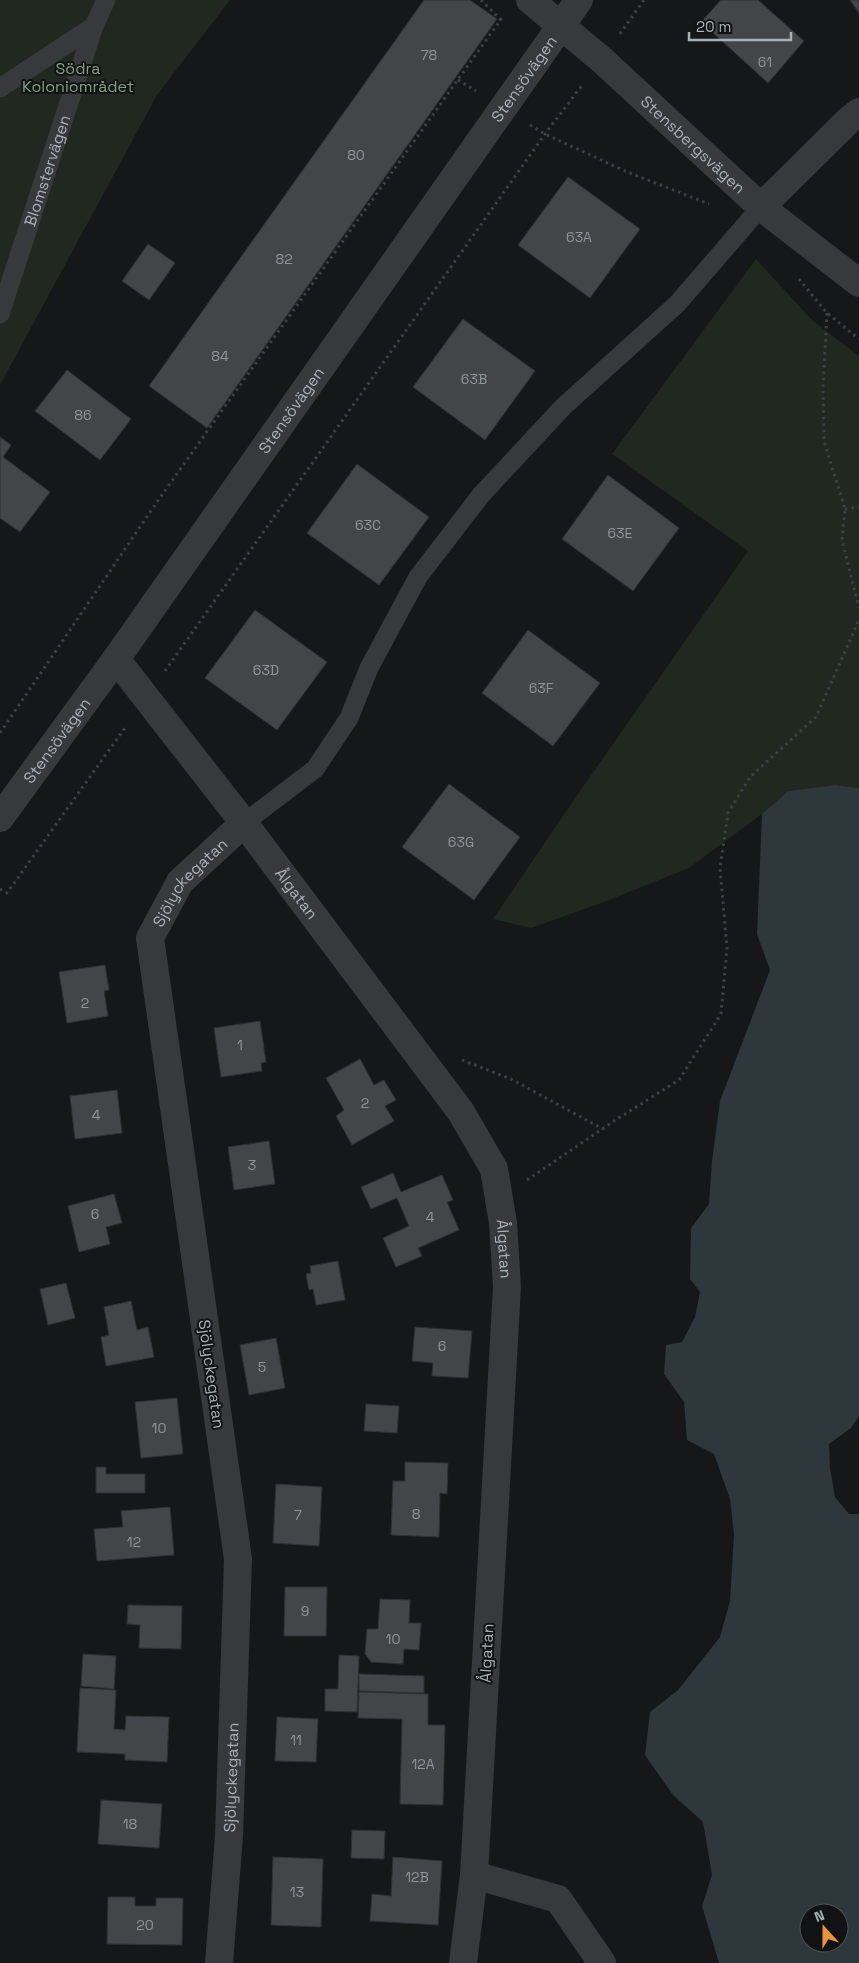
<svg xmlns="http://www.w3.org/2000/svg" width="859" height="1963" font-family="'Space Grotesk',sans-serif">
<rect width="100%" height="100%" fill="#161718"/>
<path fill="#202820" d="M0 0H230L157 95 0 385Z
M756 259 812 320 859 356V788L835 785 788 791 762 814 689 868 604 902 531 928 493 919 573 801 748 551 612 454Z"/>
<path fill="#2d373c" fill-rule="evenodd" d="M835 785 859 788V1416L851 1428 829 1444 830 1468 835 1497 849 1514H859V1963H719L702 1906 712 1875 703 1822 673 1795 645 1755 650 1712 678 1690 720 1637 730 1601 734 1534 730 1499 714 1454 687 1440 684 1402 664 1374 666 1345 682 1342 695 1317 700 1292 690 1279 691 1228 709 1204 712 1161 720 1101 770 970 757 934 762 814 788 791ZM809 1913H839V1943H809Z"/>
<path fill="#434548" stroke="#303134" d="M424 0H470L497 19 207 428 149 386Z
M721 0H758L804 41 768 83 701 22Z
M850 0H859V13Z
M568 177 640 229 590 298 518 245Z
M148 244 175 263 149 300 122 281Z
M463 319 535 371 485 440 413 387Z
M67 370 131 419 100 460 35 411Z
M0 437 11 445 3 457 50 492 20 532 0 518Z
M357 464 429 517 379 585 307 533Z
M608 475 679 528 633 591 562 539Z
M255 610 327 662 277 730 205 678Z
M528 630 600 683 553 746 482 693Z
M449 784 520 837 474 900 402 847Z
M105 965 109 990 104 991 108 1016 67 1023 59 972Z
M260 1021 266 1062 261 1063 262 1071 221 1077 214 1028Z
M360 1059 374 1085 384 1080 396 1100 385 1106 394 1121 352 1145 336 1116 344 1110 326 1078Z
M117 1090 122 1133 75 1139 70 1096Z
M269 1141 275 1184 234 1190 228 1147Z
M393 1173 401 1192 442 1175 453 1200 447 1202 459 1230 418 1248 422 1256 396 1267 383 1238 409 1226 397 1198 371 1209 361 1187Z
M114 1194 122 1223 106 1227 110 1244 79 1252 68 1206Z
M338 1261 345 1300 316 1305 313 1289 309 1290 306 1274 311 1273 310 1266Z
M66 1283 75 1318 48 1325 40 1289Z
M131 1301 137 1330 148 1327 154 1357 106 1366 101 1337 109 1335 104 1307Z
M415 1327 472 1331 468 1378 432 1376 433 1363 412 1361Z
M276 1338 285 1388 249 1395 240 1345Z
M177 1398 183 1454 141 1458 135 1402Z
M366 1404 399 1406 397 1433 364 1431Z
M405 1462 448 1463 447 1494 440 1493 439 1537 391 1535 393 1481H405Z
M96 1467H106V1474H145V1493H96Z
M276 1484 322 1487 319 1546 273 1543Z
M170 1507 174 1555 97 1561 94 1529 123 1527 121 1511Z
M285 1587H327L326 1636H284Z
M380 1599 410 1600 409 1623H421L419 1650 404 1649 403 1664 371 1662 365 1654 367 1629H378Z
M128 1605 182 1606 181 1649 139 1648 140 1625 127 1624Z
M83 1654 116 1656 114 1689 81 1686Z
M339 1655 359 1656 357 1712 325 1711V1689H338Z
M359 1674 424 1676V1693L359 1691Z
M80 1688 116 1690 114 1729 125 1730 126 1716 169 1717 167 1762 125 1760V1754L77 1752Z
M359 1692 428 1694V1725H445L443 1805 400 1804 402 1719 358 1718Z
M277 1717 318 1719 316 1762 275 1761Z
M101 1800 162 1804 159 1848 98 1844Z
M352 1830 385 1831 384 1859 351 1858Z
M273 1857 323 1859 321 1927 271 1925Z
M393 1857 442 1861 438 1925 370 1921 372 1894 391 1896Z
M108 1897H135V1906H156V1898H183L182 1945 107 1944Z"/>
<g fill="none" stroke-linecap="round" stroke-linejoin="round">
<path stroke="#3d4044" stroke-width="3" stroke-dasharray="2.5 4" stroke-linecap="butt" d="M481 0 501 20
M620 34 644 0
M458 80 476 91
M530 125 545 134 625 171 709 204
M799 279 827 313 859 339
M827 313 823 387 824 441 845 509 842 540 859 608
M845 509 859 507
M165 671 545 134 583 84
M0 733 159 499 504 15
M0 889 7 893 127 725
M462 1060 511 1079 603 1129
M527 1180 614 1121 679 1080 721 1014 727 948 720 868 728 813 750 777 816 717 859 620"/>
<g stroke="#37393d" stroke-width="19">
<path d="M0 88 94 26 106 0"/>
<path id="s1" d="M0 314 94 26"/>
<path d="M244 823 315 769 349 718 369 668 418 577 481 495 563 407 677 304 761 207"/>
</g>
<g stroke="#37393d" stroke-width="28">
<path id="s2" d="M530 0 602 60 761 207 859 283"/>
<path d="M761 207 850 119 859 112"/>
<path id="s3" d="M116 659 244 823 461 1112 494 1169 503 1223 507 1287 474 1875 463 1963"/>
<path d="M474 1875 558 1899 602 1963"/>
<path id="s4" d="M219 1963 229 1836 238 1559 150 938 180 882 244 823"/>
</g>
<path stroke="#37393d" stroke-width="28" id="s5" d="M0 818 116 659 579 0"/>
</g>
<g text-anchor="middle" stroke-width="4" stroke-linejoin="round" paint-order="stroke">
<g font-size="14" fill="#90959c">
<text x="429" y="60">78</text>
<text x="765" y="67">61</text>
<text x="356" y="160">80</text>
<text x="579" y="242">63A</text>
<text x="284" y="264">82</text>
<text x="220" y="361">84</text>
<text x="474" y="384">63B</text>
<text x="83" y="420">86</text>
<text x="368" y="530">63C</text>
<text x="620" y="538">63E</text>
<text x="266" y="675">63D</text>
<text x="541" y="693">63F</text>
<text x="461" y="847">63G</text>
<text x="85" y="1008">2</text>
<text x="240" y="1050">1</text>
<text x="365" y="1108">2</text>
<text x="96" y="1120">4</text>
<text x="252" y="1170">3</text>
<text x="95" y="1219">6</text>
<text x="430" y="1222">4</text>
<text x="442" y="1351">6</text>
<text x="262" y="1372">5</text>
<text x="159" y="1433">10</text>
<text x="416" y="1519">8</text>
<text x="298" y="1520">7</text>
<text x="134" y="1547">12</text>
<text x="305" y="1616">9</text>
<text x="393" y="1644">10</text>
<text x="296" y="1745">11</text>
<text x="423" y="1769">12A</text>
<text x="130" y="1829">18</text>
<text x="417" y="1882">12B</text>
<text x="297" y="1897">13</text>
<text x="145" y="1930">20</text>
</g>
<g font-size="16" fill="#84a281" stroke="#111213">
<text x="78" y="74">Södra<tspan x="78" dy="18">Koloniområdet</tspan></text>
</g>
<g font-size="16" fill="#a9b0b8" stroke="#111213">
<text dy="6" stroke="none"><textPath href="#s5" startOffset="906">Stensövägen</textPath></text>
<text dy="6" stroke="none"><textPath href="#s2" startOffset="218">Stensbergsvägen</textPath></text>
<text dy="6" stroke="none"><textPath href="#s1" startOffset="151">Blomstervägen</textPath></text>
<text dy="6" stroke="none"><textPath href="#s5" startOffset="501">Stensövägen</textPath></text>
<text dy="6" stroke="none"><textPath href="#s5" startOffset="96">Stensövägen</textPath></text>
<text dy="6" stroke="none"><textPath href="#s4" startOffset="1101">Sjölyckegatan</textPath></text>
<text dy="6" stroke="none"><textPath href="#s3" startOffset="296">Ålgatan</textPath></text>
<text dy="6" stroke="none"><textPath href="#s3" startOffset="716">Ålgatan</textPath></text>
<text transform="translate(212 1374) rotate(82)" y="6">Sjölyckegatan</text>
<text transform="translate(486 1653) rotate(-87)" y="6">Ålgatan</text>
<text dy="6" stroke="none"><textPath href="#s4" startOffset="186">Sjölyckegatan</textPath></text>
</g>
</g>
<g transform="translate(824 1928) rotate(339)"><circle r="24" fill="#111213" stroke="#4e5155"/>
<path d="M0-4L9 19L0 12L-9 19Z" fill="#eb943c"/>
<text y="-8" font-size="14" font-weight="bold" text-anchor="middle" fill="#a9b0b8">N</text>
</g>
<path d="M689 32v8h102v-8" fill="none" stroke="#a9b0b8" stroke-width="2.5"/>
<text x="696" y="32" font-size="15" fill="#a9b0b8" stroke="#111213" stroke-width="4" paint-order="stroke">20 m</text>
</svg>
